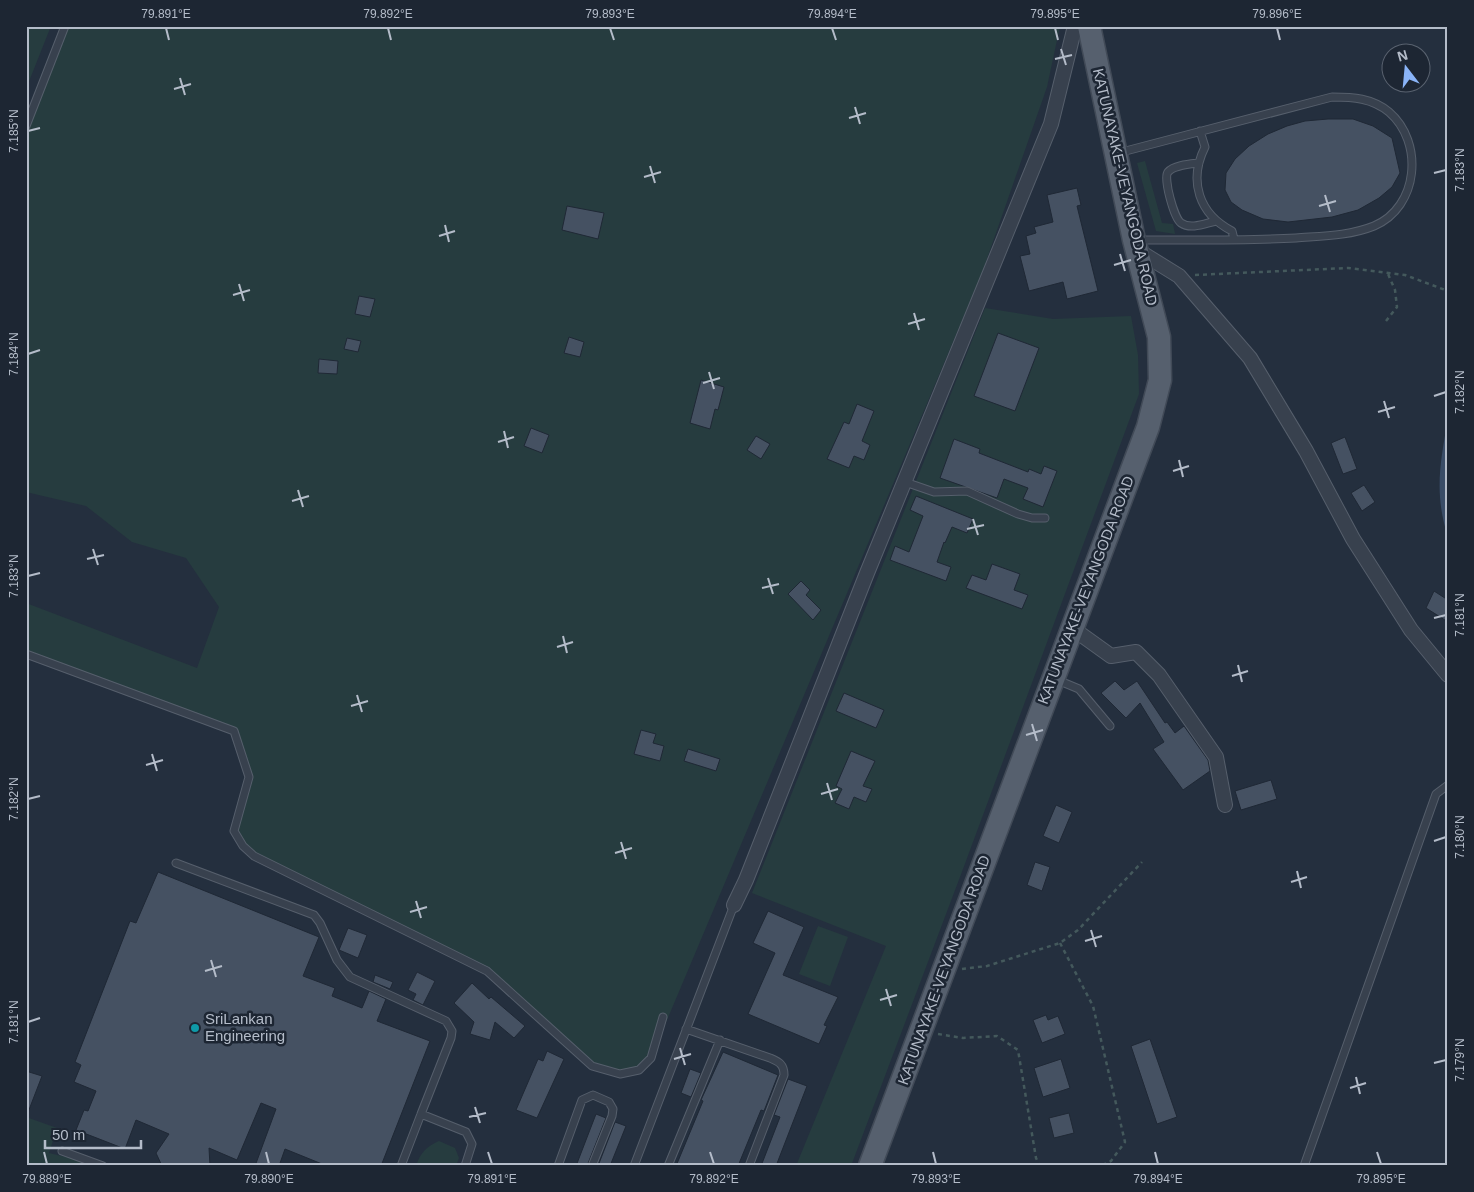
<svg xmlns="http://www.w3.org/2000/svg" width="1474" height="1192" font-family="Arial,sans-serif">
<rect width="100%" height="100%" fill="#242f3e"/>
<path fill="#263c3f" d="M26 26H51L26 89Z
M63 26H1060L1047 87 982 273 651 1058 639 1070 620 1074 592 1066 487 971 254 856 234 831 249 777 234 731 26 654V603L197 668 219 607 186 558 132 542 86 506 26 492V121Z
M1145 161 1162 223 1173 224 1175 234 1156 231 1137 163Z
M985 308 1053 319 1131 316 1138 355 1139 394 963 869 851 1166H796L886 946 752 893Z
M818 926 848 937 830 986 799 974Z
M26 1117 57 1128 49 1153 78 1160 85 1166H26Z
M439 1141 455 1148 459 1158 456 1166H416C420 1153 427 1146 439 1141Z"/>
<path fill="#394c67" d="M1448 419V537C1434 494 1440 463 1448 419Z"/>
<path fill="#455162" stroke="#1f2835" d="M1328 119H1353L1373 126 1392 138 1400 173 1392 187 1379 198 1358 210 1332 217 1288 222 1263 219 1242 210 1231 202 1225 190 1226 173 1235 159 1249 146 1268 134 1287 126 1305 121Z
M1077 188 1081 205 1077 206 1098 291 1067 299 1063 282 1029 291 1020 256 1030 254 1026 236 1036 233 1034 227 1053 222 1047 195Z
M567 206 604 213 598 239 562 230Z
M359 296 375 299 370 317 355 314Z
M998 333 1039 348 1015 411 974 396Z
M569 337 584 342 580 357 564 353Z
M347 338 361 341 358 352 344 349Z
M319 359 338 361 337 374 318 373Z
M701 380 724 387 718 410 715 409 710 429 690 423Z
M857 404 874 411 862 441 870 445 864 460 854 456 849 468 827 459 844 422 849 424Z
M531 428 549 435 542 453 524 446Z
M756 436 770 444 761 459 747 450Z
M1345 437 1357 469 1343 474 1331 443Z
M954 439 980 449 979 453 1028 472 1029 469 1041 474 1044 466 1057 471 1043 507 1023 499 1028 488 1004 479 997 498 940 478Z
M1364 485 1375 502 1362 511 1351 493Z
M916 496 973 519 967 533 952 527 945 543 944 542 937 562 951 567 946 581 890 560 895 546 909 552 923 516 910 510Z
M992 564 1020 574 1014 590 1028 595 1022 609 966 588 972 575 986 580Z
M801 581 810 590 806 595 821 610 813 620 788 594Z
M1434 591 1448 600V622L1426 608Z
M1115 681 1124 690 1137 681 1165 723 1167 722 1175 733 1184 726 1208 760 1210 771 1183 790 1153 749 1164 742 1140 703 1126 718 1101 693Z
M844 693 884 710 876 728 836 711Z
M641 730 656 734 653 743 664 746 660 761 634 754Z
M688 749 720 759 716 771 684 761Z
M851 751 875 761 863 786 872 789 866 802 854 797 849 809 835 803 842 789 836 786Z
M1271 780 1277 799 1241 810 1235 791Z
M1056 805 1072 812 1059 843 1043 836Z
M1035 862 1050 867 1042 891 1027 885Z
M158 872 319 937 303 976 335 988 332 996 362 1008 369 991 386 999 377 1021 430 1041 381 1166H327L285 1149 279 1166H255L276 1109 261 1103 237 1160 209 1148 210 1166H162L156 1153 169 1134 136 1120 125 1149 76 1130 84 1110 88 1111 96 1091 74 1082 81 1065 75 1062 130 921 136 923Z
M768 911 804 927 783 975 838 997 824 1025 827 1026 819 1044 748 1014 775 953 753 943Z
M348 928 367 935 358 958 339 950Z
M417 972 435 981 423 1005 413 1000 416 994 408 990Z
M375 975 393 982 390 989 373 982Z
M472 983 489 999 491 997 525 1026 514 1038 495 1022 490 1040 470 1034 474 1022 454 1003Z
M1046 1015 1048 1020 1058 1016 1065 1034 1042 1043 1033 1020Z
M1150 1039 1177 1117 1157 1124 1131 1046Z
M547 1051 564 1059 537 1118 516 1110 538 1059 543 1061Z
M723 1052 778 1075 764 1111 761 1110 738 1166H676L703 1101 701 1100Z
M1061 1059 1070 1088 1043 1097 1034 1068Z
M690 1069 701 1073 691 1097 681 1093Z
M26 1071 42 1076 27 1115H26Z
M788 1079 807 1086 776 1166H761L780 1117 774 1115Z
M1069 1113 1074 1133 1054 1138 1049 1118Z
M596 1114 606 1118 587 1166H576Z
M615 1122 626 1126 610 1166H598Z"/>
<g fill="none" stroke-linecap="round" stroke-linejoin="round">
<g stroke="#565f6c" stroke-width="9">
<path id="service" d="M26 126 65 26
M1200 131 1205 147C1188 181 1199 214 1232 231L1234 239
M1118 153 1332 97C1353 97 1372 98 1389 112 1424 142 1419 207 1374 226 1349 236 1322 236 1296 238 1243 241 1190 240 1137 240
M1199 163C1190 164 1174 165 1168 172 1163 178 1174 218 1181 223 1191 230 1206 223 1216 221
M905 482 934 492 967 491 1018 514 1032 518H1045
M26 654 234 731 249 777 234 831 243 846 254 856 487 971 592 1066 620 1074 639 1070 651 1058 663 1017
M1055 679 1079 689 1110 726
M176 863 314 915 320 923 337 960 350 977 446 1021 452 1031 451 1038 421 1114
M686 1029 770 1058C779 1062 784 1064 784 1075L749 1166
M62 1151 103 1166
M401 1166 421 1114 466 1132 472 1144 465 1166
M558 1166 582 1100 593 1095 609 1102 613 1109 612 1116 592 1166
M634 1166 734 905
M668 1166 720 1040
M1304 1166 1436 794 1448 785"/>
</g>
<g stroke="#565f6c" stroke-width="16">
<path id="minor" d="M1137 250 1179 276 1250 358 1306 451 1353 539 1411 630 1448 675
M1072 628 1111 656 1136 652 1159 675 1216 757 1225 805
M734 905 746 880 867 573 1051 124 1074 30 1078 26"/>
</g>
<g stroke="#414a57" stroke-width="25">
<path id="primary" d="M870 1166 1148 427 1160 380 1159 337 1134 240 1089 26"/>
</g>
<path stroke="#44595c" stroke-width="2.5" stroke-dasharray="4 4" stroke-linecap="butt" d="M1195 275 1348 268 1405 275 1448 291
M1386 321 1397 307 1395 290 1388 274
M1060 943 1093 1006 1125 1142 1111 1161 1101 1166
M962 969 987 966 1060 943 1078 930 1142 862
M938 1034 963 1038 997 1036 1018 1050 1036 1158 1040 1166"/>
<use href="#service" stroke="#38414e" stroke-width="7"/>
<use href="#minor" stroke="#38414e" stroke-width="14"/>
<use href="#primary" stroke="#56606e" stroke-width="22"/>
</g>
<path fill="none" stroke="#b4bcc9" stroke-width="2" d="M166 28 169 40M388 28 391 40M610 28 614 40M832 28 836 40M1055 28 1058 40M1277 28 1280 40M1061 49 1066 65M1055 59 1072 55M180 78 185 95M174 89 191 84M855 107 860 124M849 118 866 113M28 131 40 128M650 166 655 183M1434 173 1446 170M644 177 661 172M1325 195 1330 212M1319 206 1336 201M445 225 449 242M439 236 455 231M1120 254 1125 271M1114 265 1131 260M239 284 244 301M233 295 250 290M914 313 919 330M908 324 925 319M28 354 40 350M709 372 714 389M703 383 720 378M1434 396 1446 392M1384 401 1389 418M1378 412 1395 407M504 431 508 448M498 442 514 437M1179 460 1183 477M1173 471 1189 466M298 490 303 507M292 501 309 496M973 519 978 535M967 529 984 525M93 549 98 565M87 559 104 555M28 576 40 573M768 578 773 594M762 588 779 584M1434 618 1446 615M563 636 567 653M557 647 573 642M1238 665 1242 682M1232 676 1248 671M357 695 362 712M351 706 368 701M1032 724 1037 741M1026 735 1043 730M152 754 157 771M146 765 163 760M827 783 832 800M821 794 838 789M28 799 40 796M1434 841 1446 837M621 842 626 859M615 853 632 848M1297 871 1301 888M1291 882 1307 877M416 901 421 918M410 912 427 907M1091 930 1096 947M1085 941 1102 936M211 960 216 977M205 971 222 966M886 989 891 1006M880 1000 897 995M28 1022 40 1018M680 1048 685 1065M674 1059 691 1054M1434 1063 1446 1060M1356 1077 1360 1094M1350 1088 1366 1083M475 1107 480 1123M469 1117 486 1113M44 1152 47 1164M266 1152 269 1164M488 1152 492 1164M710 1152 714 1164M933 1152 936 1164M1155 1152 1158 1164M1377 1152 1381 1164"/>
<circle fill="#0f9aa8" stroke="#1d2633" stroke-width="2" cx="195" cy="1028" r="5"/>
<g text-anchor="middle" stroke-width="5" stroke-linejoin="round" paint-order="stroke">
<g font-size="15" fill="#b4bcc9" stroke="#1d2633">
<text transform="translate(1125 187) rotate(77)" y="5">KATUNAYAKE-VEYANGODA ROAD</text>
<text transform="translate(1086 590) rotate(-69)" y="5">KATUNAYAKE-VEYANGODA ROAD</text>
<text transform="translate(944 970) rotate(-70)" y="5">KATUNAYAKE-VEYANGODA ROAD</text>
</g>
<g font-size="15" fill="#b4bcc9" stroke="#1d2633" text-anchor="start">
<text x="205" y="1024">SriLankan<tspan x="205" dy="17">Engineering</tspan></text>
</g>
</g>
<rect width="1474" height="1192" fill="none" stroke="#1d2633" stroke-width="55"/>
<g transform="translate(1406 68) rotate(344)"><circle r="24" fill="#1d2633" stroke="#59626f"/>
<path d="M0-4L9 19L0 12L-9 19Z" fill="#8ab4f8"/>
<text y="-8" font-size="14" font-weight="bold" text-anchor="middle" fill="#b4bcc9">N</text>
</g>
<path d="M45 1140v8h96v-8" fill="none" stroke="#b4bcc9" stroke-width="2.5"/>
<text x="52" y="1140" font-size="15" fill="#b4bcc9" stroke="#1d2633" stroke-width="4" paint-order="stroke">50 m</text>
<rect x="28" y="28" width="1418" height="1136" fill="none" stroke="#b4bcc9" stroke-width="2"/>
<g font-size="12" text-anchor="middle" fill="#b4bcc9">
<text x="166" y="18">79.891°E</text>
<text x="388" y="18">79.892°E</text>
<text x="610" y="18">79.893°E</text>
<text x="832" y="18">79.894°E</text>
<text x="1055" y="18">79.895°E</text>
<text x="1277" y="18">79.896°E</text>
<text transform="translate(14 131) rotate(-90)" y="4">7.185°N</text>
<text transform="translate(1460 170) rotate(-90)" y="4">7.183°N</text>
<text transform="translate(14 354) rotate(-90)" y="4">7.184°N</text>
<text transform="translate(1460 392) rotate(-90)" y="4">7.182°N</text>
<text transform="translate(14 576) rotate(-90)" y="4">7.183°N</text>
<text transform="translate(1460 615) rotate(-90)" y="4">7.181°N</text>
<text transform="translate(14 799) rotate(-90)" y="4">7.182°N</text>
<text transform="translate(1460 837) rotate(-90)" y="4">7.180°N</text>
<text transform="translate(14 1022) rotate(-90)" y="4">7.181°N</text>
<text transform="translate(1460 1060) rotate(-90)" y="4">7.179°N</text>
<text x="47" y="1183">79.889°E</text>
<text x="269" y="1183">79.890°E</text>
<text x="492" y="1183">79.891°E</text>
<text x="714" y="1183">79.892°E</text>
<text x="936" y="1183">79.893°E</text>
<text x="1158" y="1183">79.894°E</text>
<text x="1381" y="1183">79.895°E</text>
</g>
</svg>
